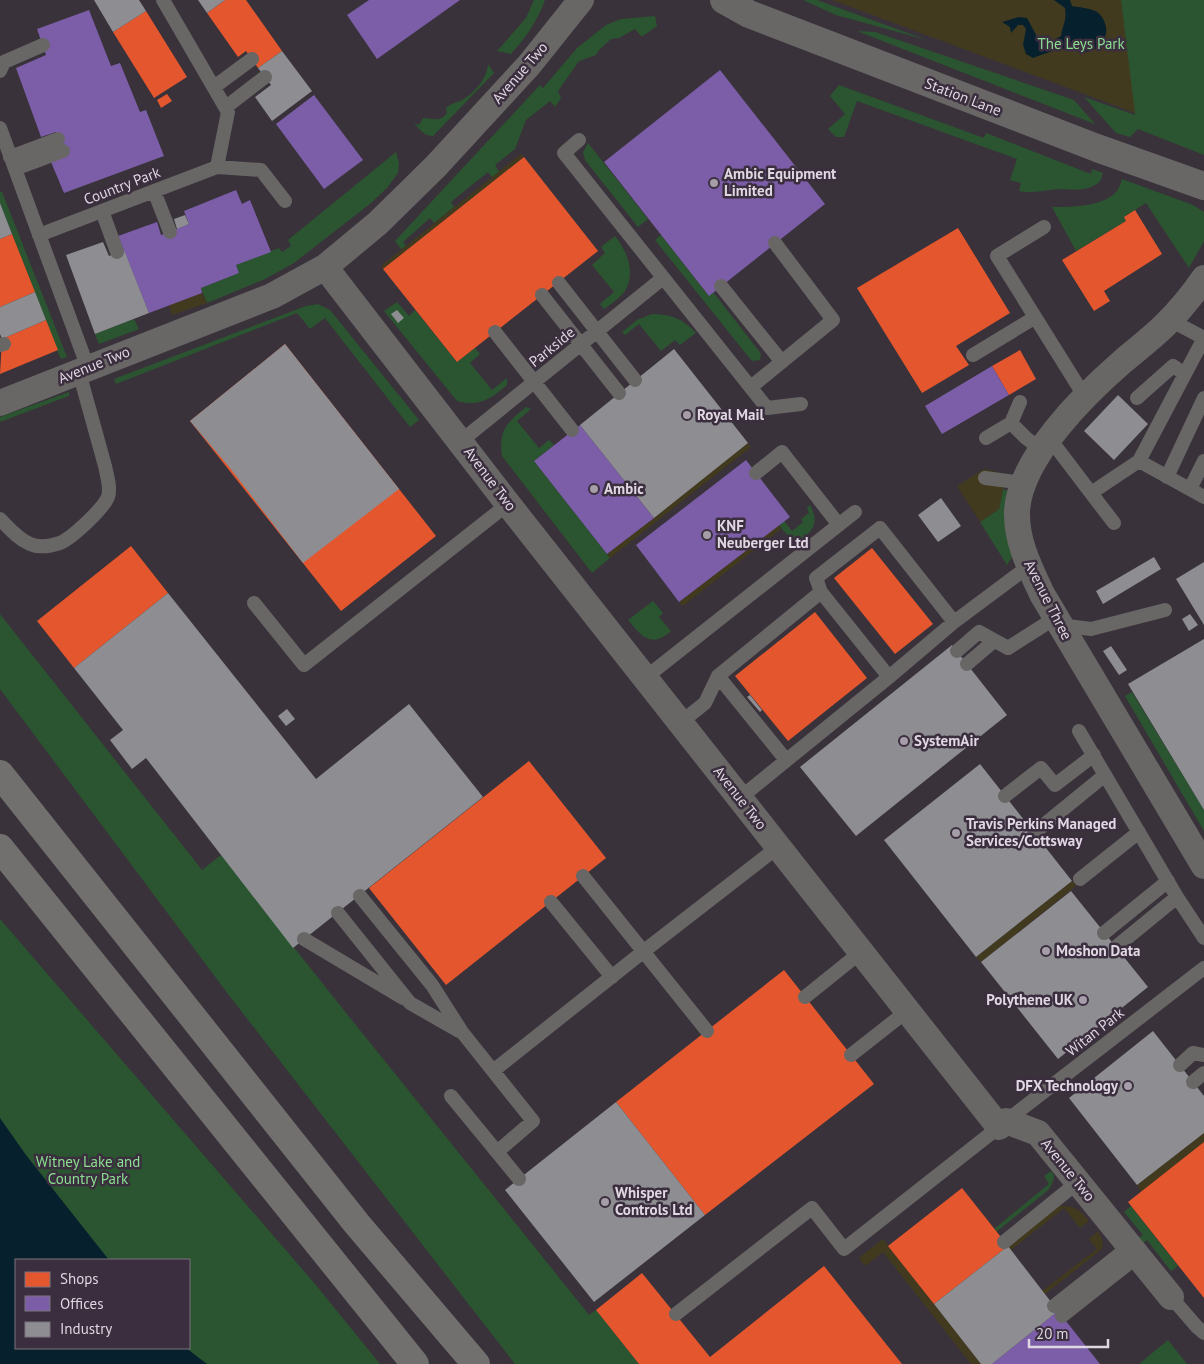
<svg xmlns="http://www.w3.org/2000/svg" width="1204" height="1364" font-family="'PT Sans',sans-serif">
<rect width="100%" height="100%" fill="#39323a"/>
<path fill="#2b5530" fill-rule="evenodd" d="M534 0H545C537 22 526 37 511 54L497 51 526 18Z
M803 0H817L927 40 836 15Z
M842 0H1204V155L1138 129 1130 137 1116 133 1084 97 1135 115V113Z
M655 16 657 26 643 36H641L635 29 619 38 611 39 599 50 596 55 579 61 558 91 561 98 555 107 550 101 526 120 515 149 495 165 499 172 492 177 488 172 451 202 454 207 434 223 430 218 403 242 406 246 401 249 395 241 540 85 543 88 577 48 606 25 621 19Z
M857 31 875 32 1074 100 1095 124Z
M488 64 494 73 433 136C424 136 419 129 414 123L419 125 423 118C433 118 440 123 447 113L446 108C451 104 454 103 460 101 473 95 487 79 488 64Z
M839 85 984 138 986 133 1091 174 1092 169 1103 173C1102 176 1101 181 1098 183 1088 191 1074 190 1063 189 1046 189 1037 194 1019 191L1021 183 1010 180 1017 159 857 101 844 137H836L828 129 845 114 830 96Z
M588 143 648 219 638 227 585 160 583 152Z
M396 152 399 163 398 173 387 188 371 203 294 263 265 279 207 303 201 288 239 273 236 265 279 248 282 252 291 246 288 240Z
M1122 179 1193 205 1204 212V241L1189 268 1146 203 1124 217 1126 221 1076 251 1052 207C1070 207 1101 207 1115 193 1119 190 1120 184 1122 179Z
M0 192H2L67 357 61 359 59 355 0 203Z
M661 235 708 295 713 292 759 351 761 355 760 360 754 361 751 360 655 240Z
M615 236C627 251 636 272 625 291 620 298 611 304 604 309L600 304 614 292 592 265 605 253 601 247Z
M397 302 409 316 415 310 457 362 475 348 480 354 470 363 492 390 507 378V385C491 399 479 407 457 401L384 311Z
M318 304 330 310 419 420 410 427 325 318 310 329 297 313 116 384 114 379 306 306Z
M652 314C670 314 684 319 696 333L680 345 675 340 661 351 639 324 625 335 622 332 637 320Z
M134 319 139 329 99 344 95 334Z
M69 392V396L66 397 0 422V417Z
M526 407 531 409 517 421 539 448 549 440 554 445 534 461 610 558 592 573 502 456C498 430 508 422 526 407Z
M1003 489 1009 491V546L1012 557 1007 565 980 522 999 509Z
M810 505C821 526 811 532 795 544L779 525 784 521 792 531 803 522 801 519 809 513 807 508Z
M653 601 663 613 659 617 671 631C651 649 641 636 628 620Z
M0 614 202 870 221 855C342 1010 467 1162 589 1315L596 1310 639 1364H515L228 994 0 689Z
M1132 692 1204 810V831L1125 696Z
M0 919 315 1284 380 1364H0ZM16 1260H189V1348H16Z
M1051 1171 1054 1175C1054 1182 1051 1186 1047 1191L996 1232 994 1229 1049 1184 1044 1176Z
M1131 1206 1178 1266 1171 1271 1147 1240 1143 1243 1139 1238 1143 1235 1124 1212Z
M1168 1340 1187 1364H1139Z"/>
<path fill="#423a1e" d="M832 0H1121L1135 113Z
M521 154 524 157 383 269 381 266Z
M202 293 207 303 172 315 169 305Z
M748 443 751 447 610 558 607 554Z
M984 469 1006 474 999 509 980 522 957 486Z
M779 525 782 528 683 606 679 602Z
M1072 881 1076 886 981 962 976 957Z
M1204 1133V1142L1141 1192 1137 1185Z
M1061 1206C1075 1206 1081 1210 1089 1221L1080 1228 1064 1208 1011 1250 1008 1246 1056 1207Z
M1098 1231 1103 1241 1102 1249 1045 1294 1042 1291 1097 1249 1089 1239Z
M883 1239 981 1364H971L883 1252 865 1266 859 1258Z"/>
<path fill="#07202d" d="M1054 0H1070L1072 6C1087 9 1102 7 1106 27 1108 41 1096 53 1083 52 1077 51 1072 49 1067 49 1056 49 1043 54 1033 58L1026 54 1023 45 1026 29 1023 25H1018L1011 33 1010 27 1002 22 1019 17 1027 18 1040 42H1050L1061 36C1063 24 1067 20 1065 8Z
M0 1118 26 1155 109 1260H16V1348H186L207 1364H0Z"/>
<path fill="#e4572e" d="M225 0H246L282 51 258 68 246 51 238 57 207 13Z
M146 11 187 77 154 98 113 32Z
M167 94 172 101 161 108 157 100Z
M524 157 598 251 457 362 383 269Z
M1135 210 1162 254 1104 291 1110 301 1094 311 1062 260 1126 221 1124 217Z
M958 228 1010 313 956 346 969 365 922 393 857 288Z
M12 234 35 292 0 307V239Z
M46 320 58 350 0 374 2 339Z
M285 344 436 536 341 611 190 421Z
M1020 350 1036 379 1009 395 992 366Z
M131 546 168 593 74 668 37 621Z
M872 548 933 624 895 654 834 578Z
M815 612 867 678 788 741 735 676Z
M529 761 606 858 446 985 369 888Z
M784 970 874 1084 705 1215 616 1102Z
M1204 1142V1298L1128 1202Z
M962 1188 1008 1246 934 1304 888 1246Z
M824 1266 902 1364H639L596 1310 642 1273 710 1357Z"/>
<path fill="#7b5ea7" d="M369 0H460L377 59 347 15Z
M89 10 111 66 120 63 140 112 146 110 164 156 64 193 51 162 58 139 56 132 41 137 16 68 46 55 37 29Z
M720 70 825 204 709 296 604 162Z
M314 95 363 160 324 189 276 124Z
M236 190 242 204 250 200 271 252 236 265 239 273 201 288 202 293 149 313 118 236 157 222 161 235 189 224 184 211Z
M992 366 1009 395 942 434 925 406Z
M580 425 654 518 607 554 534 461Z
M746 460 790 517 679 602 636 545Z
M1058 1311 1100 1364H992Z"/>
<path fill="#8d8d92" d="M94 0H139L146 11 113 32Z
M198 0H225L207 13Z
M282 51 312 91 272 121 255 97 271 85 258 68Z
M0 203 12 234 0 239Z
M185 215 189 224 177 229 174 219Z
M103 242 109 256 124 250 149 313 95 334 66 255Z
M35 292 46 320 2 339 0 334V307Z
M397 310 404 318 398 323 391 314Z
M285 344 399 489 303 563 230 468 190 421Z
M674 349 748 443 654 518 580 425Z
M1118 395 1148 424 1114 460 1084 431Z
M941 498 961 526 938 542 918 515Z
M1154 557 1161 569 1103 604 1096 591Z
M1204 562V625L1176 579Z
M168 593 316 779 409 704 483 797 293 948 146 758 132 769 110 740 123 730 74 668Z
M1190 614 1198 625 1189 631 1182 619Z
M1204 639V810L1128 684Z
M952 645 1007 715 856 836 800 767Z
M1111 646 1127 670 1119 675 1103 651Z
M750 695 762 710 760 712 747 697Z
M287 709 295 719 286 726 278 716Z
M980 764 1072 881 976 957 884 840Z
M1071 891 1148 987 1058 1059 981 962Z
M1153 1031 1204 1096V1133L1137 1185 1069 1098Z
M616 1102 705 1215 594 1302 505 1190Z
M1008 1246 1058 1311 992 1364H981L934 1304Z"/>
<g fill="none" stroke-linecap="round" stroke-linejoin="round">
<path stroke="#696666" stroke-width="14" d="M163 0 228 112 217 167
M0 71 4 62 43 45
M214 87 252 59
M226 107 265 77
M0 128 88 368
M579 140 564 153 767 408 801 404
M10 157 58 139
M15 169 63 151
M154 191 170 232
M102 211 117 252
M1044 227 997 256 1085 397
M39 235 217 167 261 170 285 201
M559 283 635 380
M721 286 782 362
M542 295 619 393
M1170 320 1204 338
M495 332 572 430
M1204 338 1139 461 1204 497
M0 345 4 344
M973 355 1034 318
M751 387 833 320 775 243
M1137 398 1173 366 1185 374
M1011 423 1026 438 1042 450
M986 438 1011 423 1020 402
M1050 439 1091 493 1139 461
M461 441 663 278
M756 473 782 452 839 525
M1167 477 1204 398
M985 478 1024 483
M1190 489 1204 461
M1091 493 1114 523
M0 519C9 528 18 539 30 544 39 548 51 546 60 543 72 538 103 509 108 497 111 488 107 476 105 466L79 372
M821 592 889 677
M254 603 304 665 508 504
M1059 625 1091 629 1165 610
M957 651 979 632 1008 648 1055 618
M967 664 994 641
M718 676 786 760
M645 678 855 512
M680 723 705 703 718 676 821 592 816 578 880 528 954 622
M1079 731 1177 897 1204 938
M1005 796 1041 768 1055 785 1094 755
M740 798 889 677 954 622 1029 566
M1034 833 1105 775
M583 876 707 1031
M1080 879 1139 832
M360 896 432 985 462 1032 533 1121 497 1152 519 1179
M551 902 612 977
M338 913 410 1003 459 1031
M1104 933 1168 881
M304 939 403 998
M1116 947 1177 897
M805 997 861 952
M851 1055 907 1011
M1180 1065 1193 1053 1204 1055
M493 1071 644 951 778 847
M1193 1082 1204 1073
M451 1096 497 1152
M1006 1121 1204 968
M1004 1242 1078 1182
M1171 1297 1197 1327 1204 1333
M1054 1306 1130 1246
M676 1314 812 1208 844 1249 999 1127
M1062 1316 1138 1256"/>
<path stroke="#696666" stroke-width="26" d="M325 267 508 504 999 1127 1006 1121 1038 1133 1171 1297
M1204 278C1193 294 1179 311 1165 325 1152 338 1136 350 1122 362 1084 395 1020 458 1017 511 1016 541 1030 568 1042 594L1204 866
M0 403 272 296 325 267 378 223 436 166 529 65 581 0"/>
<path stroke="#696666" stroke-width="28" d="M724 0 749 14 1097 148 1204 186"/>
<path stroke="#72706e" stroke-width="28" d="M0 774 357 1224 476 1364
M0 848 415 1364"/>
</g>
<g fill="#a59da7" stroke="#3b2e3e" stroke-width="2">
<circle cx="714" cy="183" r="5"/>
<circle cx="687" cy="415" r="5"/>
<circle cx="594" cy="489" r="5"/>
<circle cx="707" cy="535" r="5"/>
<circle cx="904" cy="741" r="5"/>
<circle cx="956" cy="833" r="5"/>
<circle cx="1046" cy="951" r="5"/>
<circle cx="1083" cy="1000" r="5"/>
<circle cx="1128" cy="1086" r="5"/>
<circle cx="605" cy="1202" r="5"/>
</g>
<g text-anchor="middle" stroke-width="5" stroke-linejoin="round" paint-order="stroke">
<g font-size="15" fill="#8adf90" stroke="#3b2e3e">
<text x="1081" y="49">The Leys Park</text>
<text x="88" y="1167">Witney Lake and<tspan x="88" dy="17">Country Park</tspan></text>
</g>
<g font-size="15" fill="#dfd7e1" stroke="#3b2e3e">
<text transform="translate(520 73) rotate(-49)" y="5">Avenue Two</text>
<text transform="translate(963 97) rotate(21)" y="5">Station Lane</text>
<text transform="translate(122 186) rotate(-21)" y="5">Country Park</text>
<text transform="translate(552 347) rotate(-39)" y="5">Parkside</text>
<text transform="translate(94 365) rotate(-22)" y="5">Avenue Two</text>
<text transform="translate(490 479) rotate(53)" y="5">Avenue Two</text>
<text transform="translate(1048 600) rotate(63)" y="5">Avenue Three</text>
<text transform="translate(740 798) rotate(52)" y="5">Avenue Two</text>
<text transform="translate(1095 1032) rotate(-38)" y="5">Witan Park</text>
<text transform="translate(1068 1170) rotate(51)" y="5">Avenue Two</text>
</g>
<g font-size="15" font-weight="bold" fill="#dfd7e1" stroke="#3b2e3e" text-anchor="start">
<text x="724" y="179">Ambic Equipment<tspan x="724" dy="17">Limited</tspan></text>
<text x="697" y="420">Royal Mail</text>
<text x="604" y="494">Ambic</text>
<text x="717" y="531">KNF<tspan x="717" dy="17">Neuberger Ltd</tspan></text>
<text x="914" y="746">SystemAir</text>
<text x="966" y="829">Travis Perkins Managed<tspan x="966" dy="17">Services/Cottsway</tspan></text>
<text x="1056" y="956">Moshon Data</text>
<text x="1073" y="1005" text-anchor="end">Polythene UK</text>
<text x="1118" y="1091" text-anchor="end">DFX Technology</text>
<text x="615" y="1198">Whisper<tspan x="615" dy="17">Controls Ltd</tspan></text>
</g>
</g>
<rect x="15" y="1259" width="175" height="90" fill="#3b2e3e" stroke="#7d727f"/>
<rect x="25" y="1272" width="25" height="15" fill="#e4572e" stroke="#7d727f"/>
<text x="60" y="1284" font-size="15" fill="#dfd7e1">Shops</text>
<rect x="25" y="1296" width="25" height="15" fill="#7b5ea7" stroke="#7d727f"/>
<text x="60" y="1309" font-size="15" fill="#dfd7e1">Offices</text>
<rect x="25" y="1322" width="25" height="15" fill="#8d8d92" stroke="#7d727f"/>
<text x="60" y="1334" font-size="15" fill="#dfd7e1">Industry</text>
<path d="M1029 1339v8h79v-8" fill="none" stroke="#dfd7e1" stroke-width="2.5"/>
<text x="1036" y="1339" font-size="15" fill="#dfd7e1" stroke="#3b2e3e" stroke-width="4" paint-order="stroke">20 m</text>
</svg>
